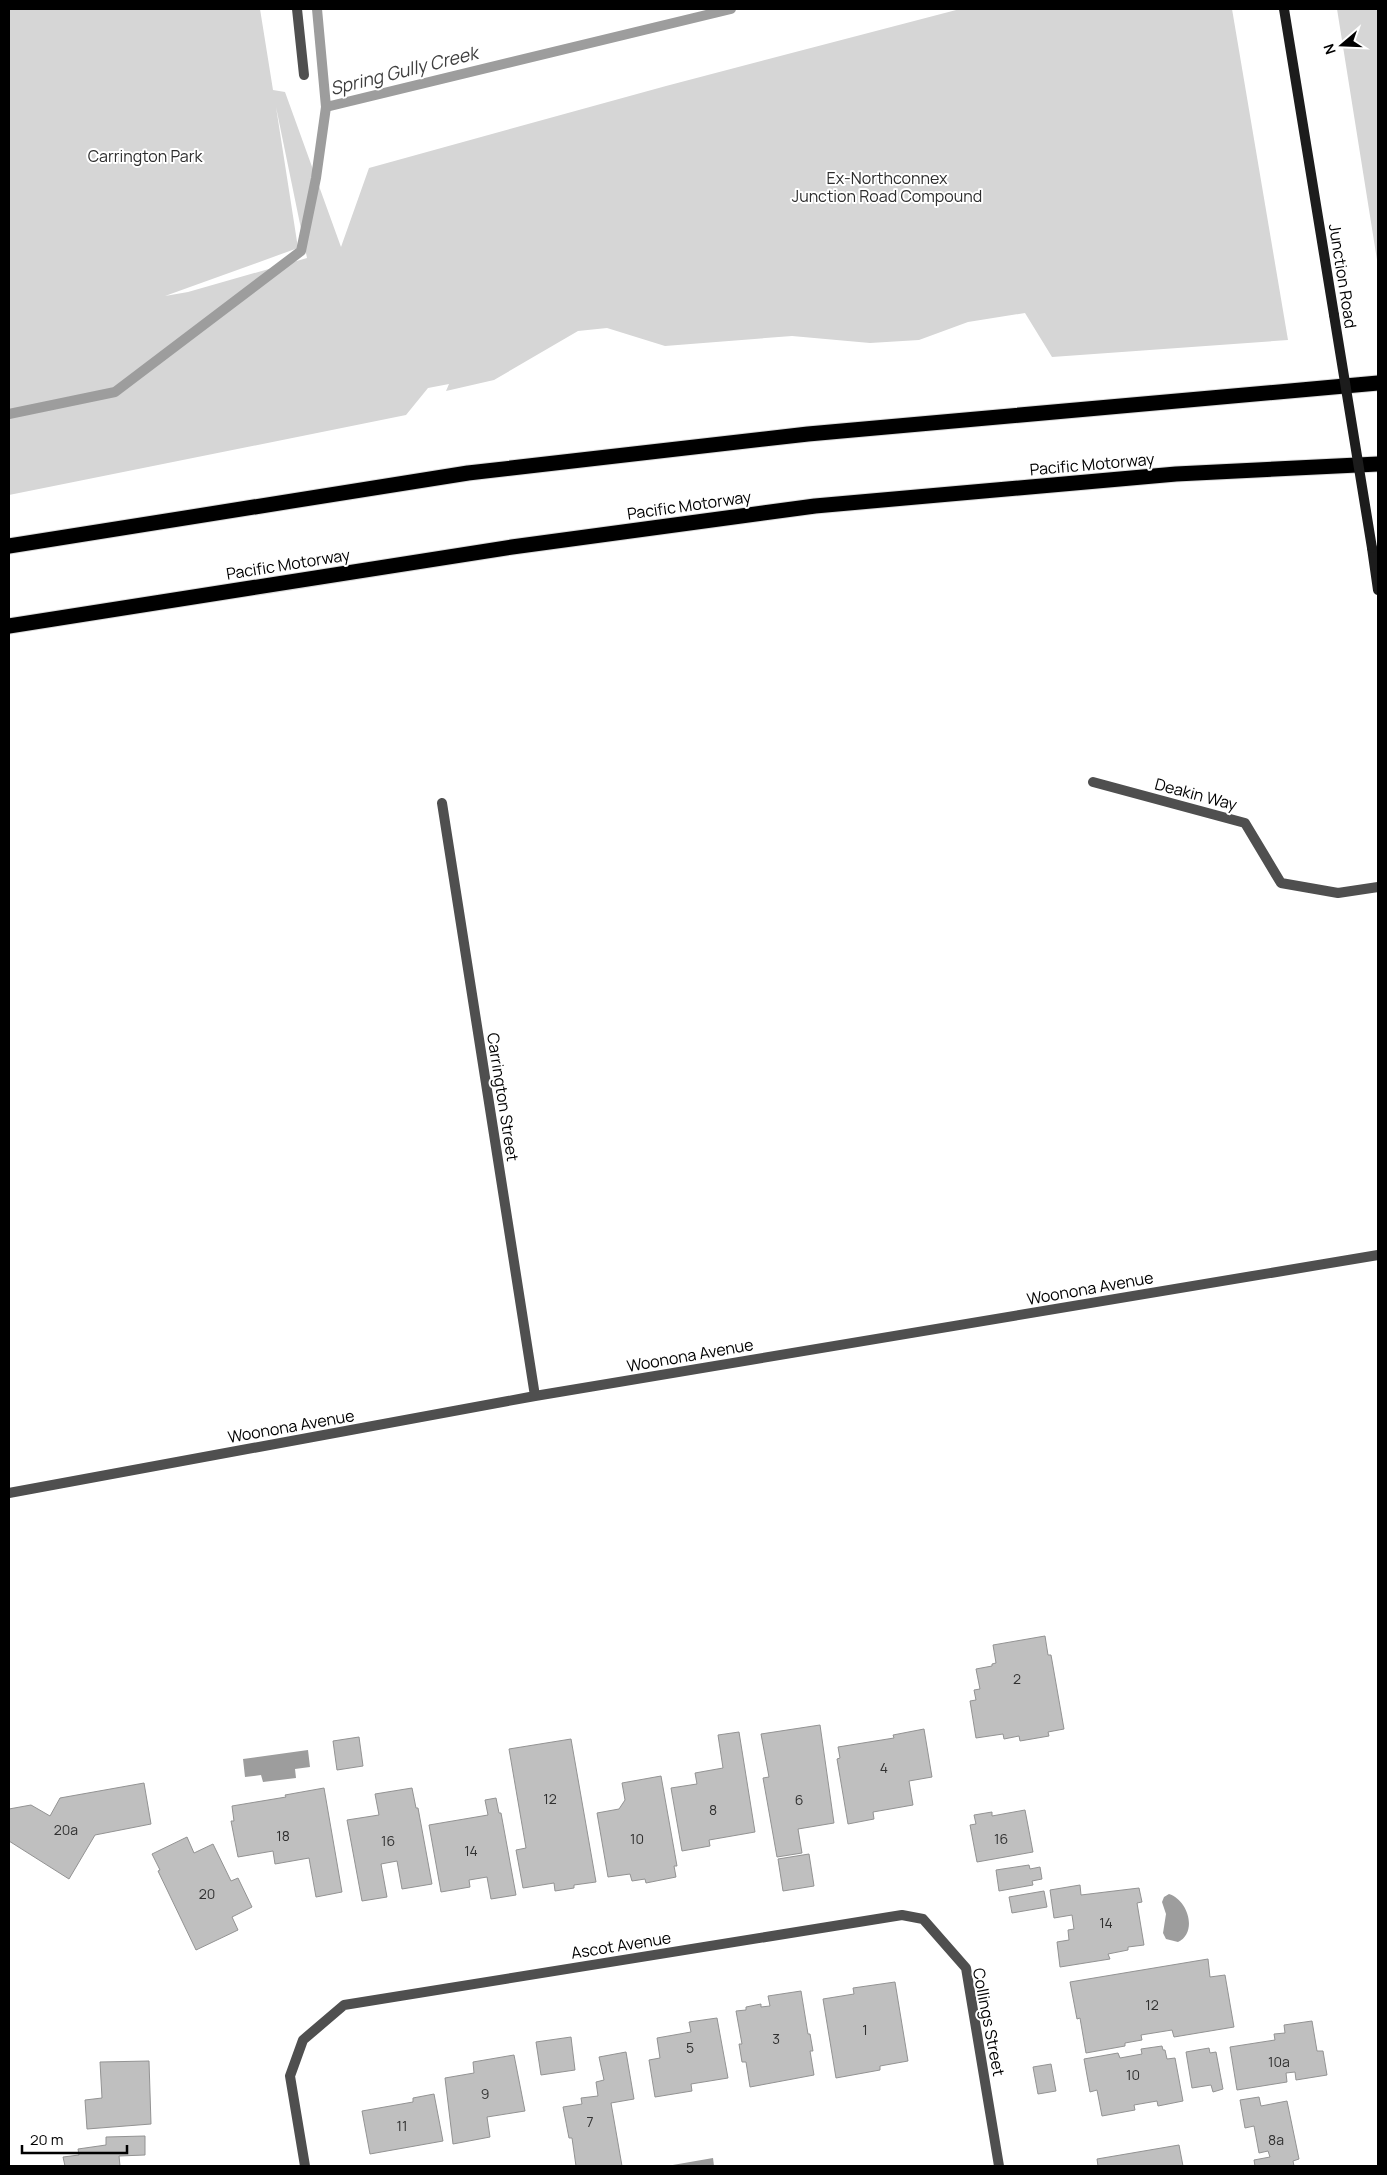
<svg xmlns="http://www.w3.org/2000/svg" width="1387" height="2175" font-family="Manrope,sans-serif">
<rect width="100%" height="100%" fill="#fff"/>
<path fill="#d6d6d6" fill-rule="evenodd" d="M9 9H260L273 90 285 92 341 247 369 168 666 86 960 9H1232L1288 340 1052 357 1025 313 968 322 919 340 870 343 792 336 665 346 607 328 578 331 494 380 446 391 449 384 428 388 406 415 9 495ZM276 107 307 258 188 292 165 296 298 248Z
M1337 9H1378V266Z"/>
<path fill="#9d9d9d" d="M308 1750 310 1767 295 1769 296 1778 263 1782 261 1775 245 1777 243 1759Z
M1169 1894C1188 1900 1198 1932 1178 1942L1166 1939 1163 1933 1166 1914 1162 1902 1164 1897Z
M713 2158 714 2166H667Z"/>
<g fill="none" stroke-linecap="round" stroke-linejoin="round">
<path stroke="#9d9d9d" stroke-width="10" d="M326 107 731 9
M9 414 115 392 301 251 316 178 326 107 317 9"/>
</g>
<path fill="#bfbfbf" stroke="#939393" d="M1045 1636 1048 1655H1051L1064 1729 1048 1732 1049 1736 1020 1741 1019 1736 1004 1739 1003 1734 976 1738 970 1701 976 1700 974 1690 980 1689 976 1669 992 1666V1664L996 1663 993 1645Z
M820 1725 834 1823 798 1829 802 1853 777 1857 763 1778 769 1777 761 1734Z
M924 1729 932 1777 909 1781 913 1805 873 1812 874 1819 848 1824 837 1759 840 1758 838 1747 894 1738 893 1735Z
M739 1732 755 1832 709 1840 710 1846 682 1851 671 1788 697 1784 695 1773 723 1768 718 1735Z
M359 1737 363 1766 337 1770 333 1741Z
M571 1739 596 1882 574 1885V1888L555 1891 554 1883 523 1888 516 1850 526 1848 509 1749Z
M661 1776 677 1866H674L676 1877 646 1883 645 1879 632 1881 630 1874 608 1877 597 1813 619 1809 625 1800 622 1783Z
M144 1783 151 1824 95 1835 69 1879 9 1841V1809L31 1805 50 1816 60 1798Z
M324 1788 342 1892 316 1897 309 1858 275 1864 273 1851 238 1857 231 1821H234L232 1806 286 1797 285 1795Z
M412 1788 416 1808H418L432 1884 402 1889 397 1861 381 1864 387 1897 362 1901 347 1820 379 1815 375 1794Z
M496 1798 499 1813H501L516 1895 491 1899 487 1877 469 1880 470 1887 441 1892 429 1825 488 1815 485 1800Z
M1025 1810 1033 1852 977 1862 970 1825 976 1824 974 1815 992 1812V1816Z
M187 1837 194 1853 213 1844 231 1881 238 1878 252 1907 232 1917 238 1930 196 1950 158 1871 160 1870 152 1854Z
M809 1854 814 1886 783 1891 778 1859Z
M1029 1865 1030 1869 1040 1867 1042 1879 1032 1881 1033 1885 999 1891 996 1870Z
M1080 1885 1081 1895 1139 1888 1142 1902 1137 1903 1144 1945 1128 1947V1950L1108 1954 1110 1959 1060 1967 1057 1942 1069 1940 1068 1930 1074 1929 1072 1915 1054 1918 1050 1890Z
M1044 1891 1047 1907 1012 1913 1009 1897Z
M1208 1959 1210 1977 1225 1975 1234 2027 1174 2037 1172 2030 1141 2035 1142 2040 1125 2043V2046L1086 2053 1080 2018 1077 2019 1070 1982Z
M895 1982 908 2061 880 2066V2070L836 2078 823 1999 854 1994 853 1988Z
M801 1991 808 2034H810L813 2051H810L814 2075 750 2087 746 2062H742L739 2044H742L736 2011 746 2010V2007L761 2004V2007L770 2006 768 1996Z
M717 2018 728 2078 691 2084 692 2091 655 2097 649 2060 660 2058 657 2038 691 2032 689 2022Z
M1312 2021 1317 2051H1323L1327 2075 1296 2080 1295 2072 1286 2073 1287 2082 1237 2090 1230 2047 1275 2040 1274 2034 1285 2033 1284 2025Z
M571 2037 575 2070 541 2075 536 2042Z
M1162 2046 1163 2050H1165L1167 2059 1175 2058 1183 2101 1158 2106 1157 2101 1134 2105 1135 2110 1102 2116 1097 2090 1090 2092 1084 2059 1118 2053 1120 2058 1142 2054 1141 2049Z
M1209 2048 1210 2053 1216 2052 1223 2089 1213 2092 1211 2085 1192 2088 1186 2052Z
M626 2052 634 2099 611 2103 622 2166H576L572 2138H569L563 2107 582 2104 581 2098 598 2096 596 2082 604 2080 599 2057Z
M514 2055 525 2111 487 2117 490 2137 453 2144 445 2078 474 2073 473 2062Z
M149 2061 151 2124 87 2129 85 2100 102 2098 100 2062Z
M1051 2064 1056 2091 1038 2094 1033 2067Z
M434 2094 443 2141 370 2154 362 2111 413 2102V2098Z
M1259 2097 1261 2106 1287 2101 1299 2159 1293 2161 1294 2166H1255L1254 2160 1270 2157 1268 2151 1259 2153 1254 2126 1245 2128 1240 2100Z
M145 2136V2155L119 2156 120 2166H65L63 2157 79 2155 78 2149 106 2145V2137Z
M1179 2145 1183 2166H1098L1097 2159Z"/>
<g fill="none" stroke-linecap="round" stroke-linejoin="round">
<g stroke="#dbdbdb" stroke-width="17">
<path id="motorway" d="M9 546 468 473 808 434 1378 383
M9 626 512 547 815 506 1176 474 1378 464"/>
</g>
<path stroke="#4f4f4f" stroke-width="10" d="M297 9 304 75"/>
<path stroke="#4f4f4f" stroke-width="10" d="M1093 782 1245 823 1281 883 1338 893 1378 887
M442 803 535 1396
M9 1493 535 1396 1378 1255
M305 2166 290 2076 303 2040 344 2005 902 1915 923 1919 966 1968 999 2166"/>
<path stroke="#1c1c1c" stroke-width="10" d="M1284 9 1334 315
M1372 548 1378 590"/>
<use href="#motorway" stroke="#000" stroke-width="15"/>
<path stroke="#1c1c1c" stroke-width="10" d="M1334 315 1372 548"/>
</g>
<g text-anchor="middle" stroke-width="4" stroke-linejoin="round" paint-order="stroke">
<g font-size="14" fill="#303030">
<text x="1017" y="1684">2</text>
<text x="884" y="1773">4</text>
<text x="550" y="1804">12</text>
<text x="799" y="1805">6</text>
<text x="713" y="1815">8</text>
<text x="66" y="1835">20a</text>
<text x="283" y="1841">18</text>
<text x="637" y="1844">10</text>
<text x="1001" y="1844">16</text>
<text x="388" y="1846">16</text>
<text x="471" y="1856">14</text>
<text x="207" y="1899">20</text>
<text x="1106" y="1928">14</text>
<text x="1152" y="2010">12</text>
<text x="865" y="2035">1</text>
<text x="776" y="2044">3</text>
<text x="690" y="2053">5</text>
<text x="1279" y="2067">10a</text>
<text x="1133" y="2080">10</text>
<text x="485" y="2099">9</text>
<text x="590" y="2127">7</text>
<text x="402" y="2131">11</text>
<text x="1276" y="2145">8a</text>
</g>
<g font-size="16" fill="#2d2d2d" stroke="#fff">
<text x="145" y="162">Carrington Park</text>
<text x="887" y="184">Ex-Northconnex<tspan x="887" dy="18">Junction Road Compound</tspan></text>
</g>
<g font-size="16" fill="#000" stroke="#fff">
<text transform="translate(1343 276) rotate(81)" y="6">Junction Road</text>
<text transform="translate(1092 464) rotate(-5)" y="6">Pacific Motorway</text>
<text transform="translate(689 505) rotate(-8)" y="6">Pacific Motorway</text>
<text transform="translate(288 564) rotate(-9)" y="6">Pacific Motorway</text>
<text transform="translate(1196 794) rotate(15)" y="6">Deakin Way</text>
<text transform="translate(503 1097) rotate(81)" y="6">Carrington Street</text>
<text transform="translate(1090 1288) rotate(-10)" y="6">Woonona Avenue</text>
<text transform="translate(690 1355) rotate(-10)" y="6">Woonona Avenue</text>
<text transform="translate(291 1426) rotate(-10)" y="6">Woonona Avenue</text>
<text transform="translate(621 1945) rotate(-9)" y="6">Ascot Avenue</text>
<text transform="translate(989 2022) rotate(79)" y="6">Collings Street</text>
</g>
<g font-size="18" font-style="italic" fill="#3e3e3e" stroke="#fff">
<text transform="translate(404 71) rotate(-14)" y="6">Spring Gully Creek</text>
</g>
</g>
<rect width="1387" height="2175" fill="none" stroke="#000000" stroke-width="20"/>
<g transform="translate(1342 45) rotate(251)" stroke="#ffffff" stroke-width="4" paint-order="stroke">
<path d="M0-4L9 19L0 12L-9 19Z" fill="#000000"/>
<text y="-8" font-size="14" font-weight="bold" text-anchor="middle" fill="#000000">N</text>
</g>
<path d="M22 2145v8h105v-8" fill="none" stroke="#000000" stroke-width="2.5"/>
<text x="30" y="2145" font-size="15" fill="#000000" stroke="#ffffff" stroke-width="4" paint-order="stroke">20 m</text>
</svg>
